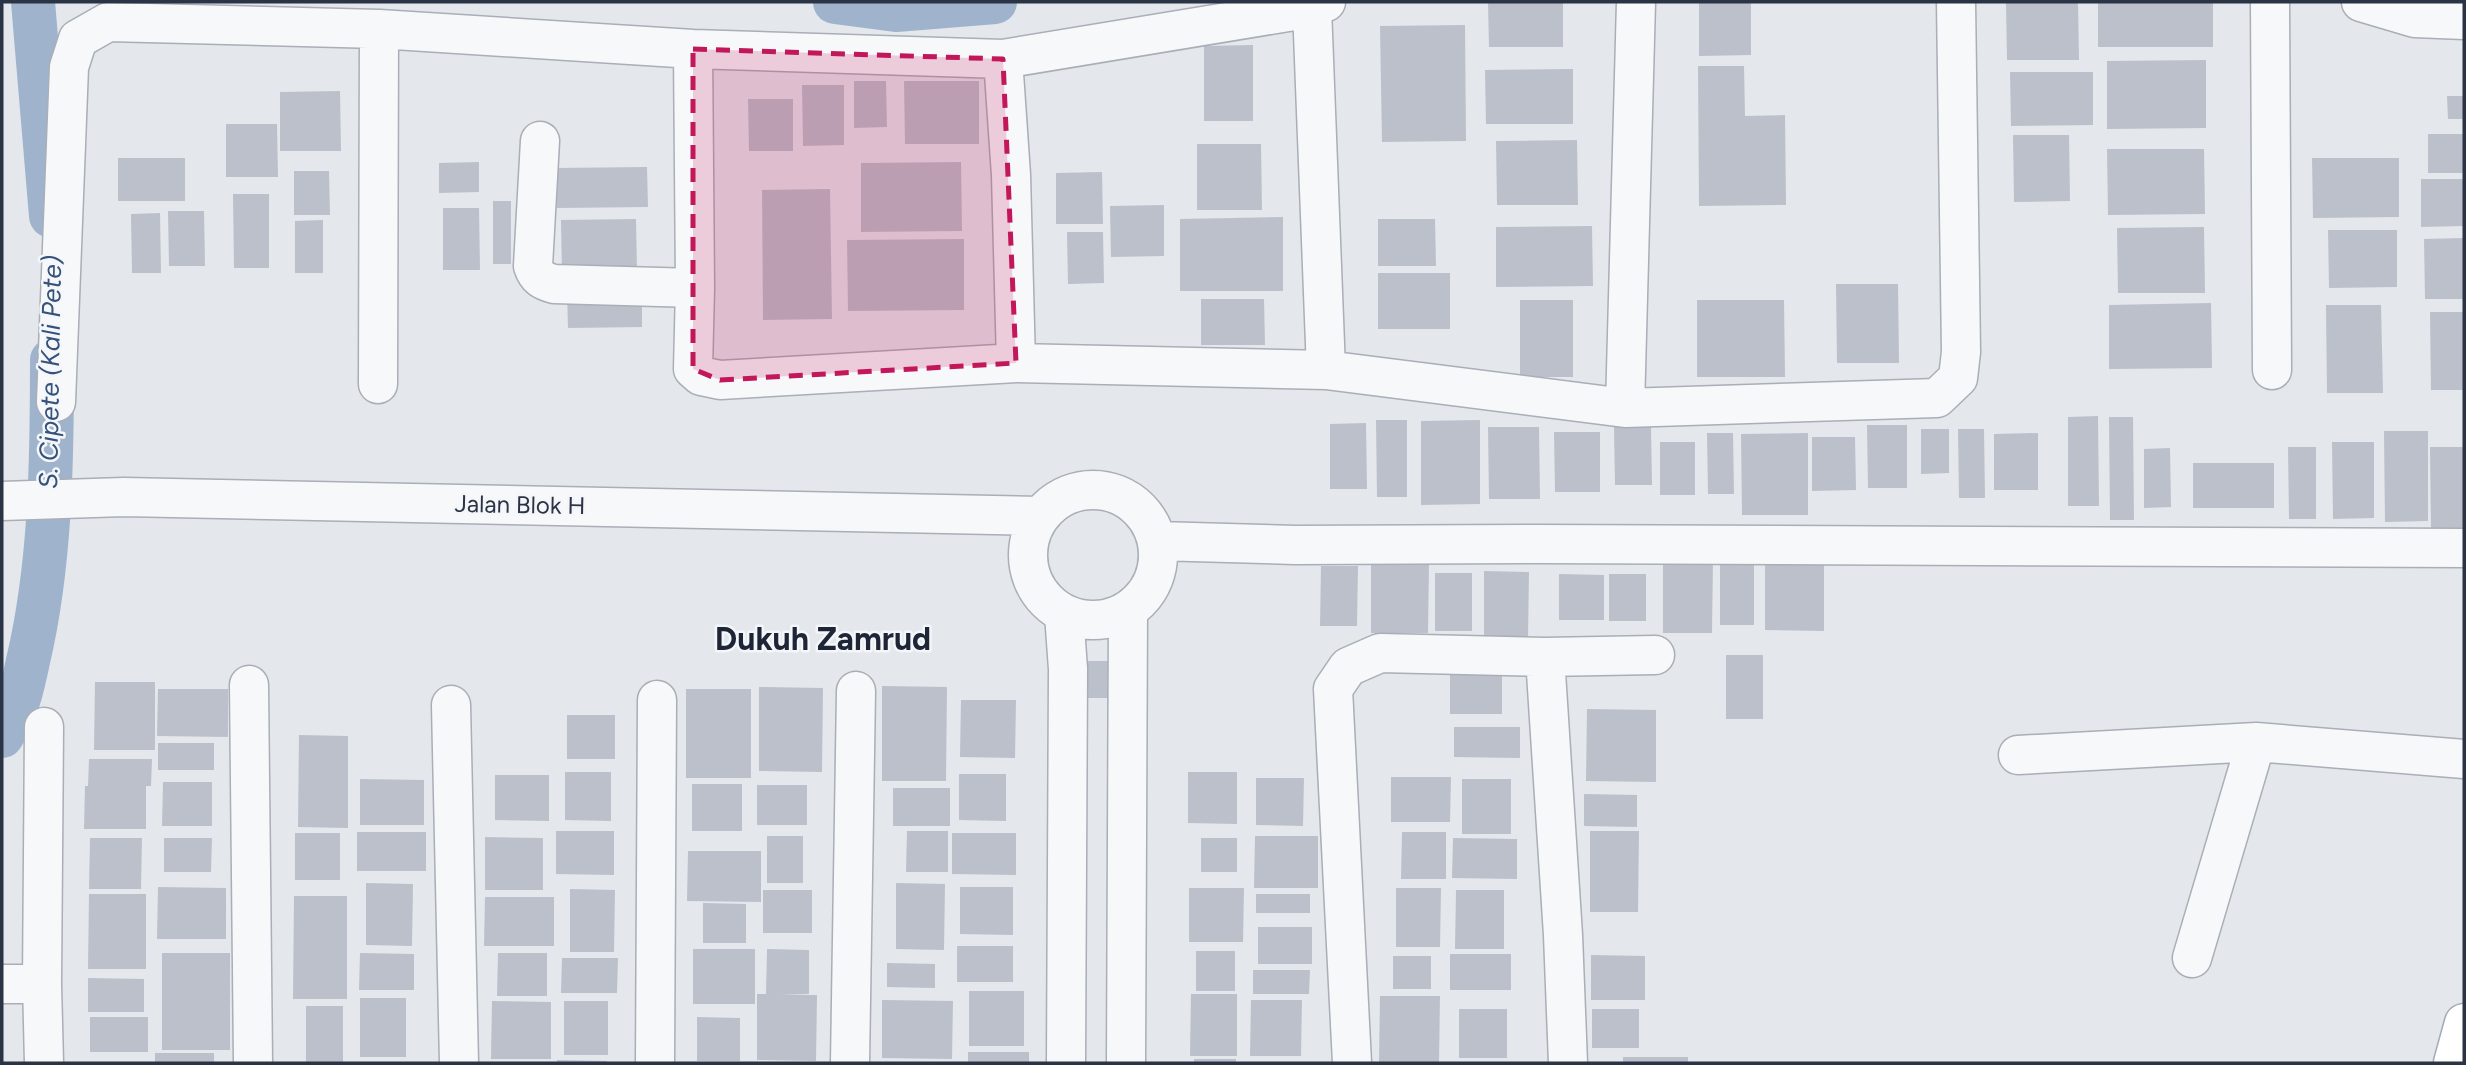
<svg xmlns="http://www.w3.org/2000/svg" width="2466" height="1065" font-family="Figtree,sans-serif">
<rect width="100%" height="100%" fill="#e4e7ec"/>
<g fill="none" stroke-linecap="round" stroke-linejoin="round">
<path stroke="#9fb4cc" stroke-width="44" d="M33 2 51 216
M835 2 896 10 995 2
M2 736C17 711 22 690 28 661 51 564 52 459 52 360"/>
</g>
<path fill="#bbc0ca" d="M1488 2H1563V47H1489Z
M1699 2H1751V55L1699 56Z
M2006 2H2078L2079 60H2007Z
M2098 2H2213V47H2098Z
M1465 25 1466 141 1382 142 1380 26Z
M1253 45V121H1204V46Z
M2206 60V128L2107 129V61Z
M1698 66H1744L1745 116 1785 115 1786 205 1699 206Z
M1573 69V124H1486L1485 70Z
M2010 72H2093V125L2011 126Z
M854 81H886L887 127 854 128Z
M904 81H979V144H905Z
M802 85H844V145L803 146Z
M340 91 341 151H280V92Z
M2447 96H2464V119H2448Z
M748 99H793V151H749Z
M226 124H277L278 177H226Z
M2428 134H2464V173H2428Z
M2013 135H2069L2070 201 2014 202Z
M1577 140 1578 205H1497L1496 141Z
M1197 144H1261L1262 210H1197Z
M2107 149H2204L2205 214 2108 215Z
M118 158H185V201H118Z
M2312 158H2399V217L2313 218Z
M479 162V192L439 193V163Z
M961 162 962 231 861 232V163Z
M647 167 648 207 557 208 556 168Z
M294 171H329L330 215H294Z
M1102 172 1103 224H1056V173Z
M2421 179H2464V226L2421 227Z
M830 189 832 319 763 320 762 190Z
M233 194H269V268H234Z
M493 201H511V264H493Z
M1164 205V256L1111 257 1110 206Z
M443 208H479L480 270H443Z
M168 211H204L205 266H169Z
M160 213 161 273H132L131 214Z
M1283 217V291H1180V219Z
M636 219 637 274 562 275 561 220Z
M1378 219H1435L1436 266H1378Z
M323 220V273H295V221Z
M1592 226 1593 286 1496 287V227Z
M2204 227 2205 293H2118L2117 228Z
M2328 230H2397V287L2329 288Z
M1067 232H1103L1104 283 1068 284Z
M2464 238V299H2425L2424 239Z
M964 239V310L848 311 847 240Z
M1378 273H1450V329H1378Z
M1836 284H1898L1899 363H1837Z
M567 291H642V327L568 328Z
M1201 299H1264L1265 345H1201Z
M1520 300H1573V377H1520Z
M1697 300H1784L1785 377H1697Z
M2211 303 2212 368 2109 369V305Z
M2326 305H2381L2383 393H2327Z
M2430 312H2464V390H2431Z
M2098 416 2099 506H2068V417Z
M2109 417H2133L2134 520H2110Z
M1376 420H1407V497H1377Z
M1480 420V504L1421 505V421Z
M1366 423 1367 489H1330V424Z
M1867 425H1907V488H1868Z
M1488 427H1539L1540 499H1489Z
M1614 427H1651L1652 485H1615Z
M1921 429H1949V473L1921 474Z
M1958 429H1984L1985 498H1959Z
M2384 431H2428V521L2385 522Z
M1554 432H1600V492H1555Z
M1707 433H1733L1734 494H1708Z
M1808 433V515H1742L1741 434Z
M2038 433V490H1994V434Z
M1812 437H1855L1856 490 1812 491Z
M1660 442H1695V495H1660Z
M2332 442H2374V518L2333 519Z
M2288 447H2316V519H2289Z
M2430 447H2464V530H2431Z
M2170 448 2171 507 2144 508V449Z
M2193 463H2274V508H2193Z
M1663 557 1713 558 1712 633H1663Z
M1765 562 1824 563V631L1765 630Z
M1371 563H1429L1428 633H1371Z
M1720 564 1754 565V625H1720Z
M1321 566H1358L1357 626H1320Z
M1484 571 1529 572 1528 640H1484Z
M1435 573H1472V631H1435Z
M1559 574 1604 575V620H1559Z
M1609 574H1646V621H1609Z
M1726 655H1763V719H1726Z
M1081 661H1123V698H1081Z
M1450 675H1502V714H1450Z
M95 682H155V750H94Z
M882 686 947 687 946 781H882Z
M759 687 823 688 822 772 759 771Z
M158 689H228V737L157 736Z
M686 689H751V778H686Z
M961 700H1016L1015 758 960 757Z
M1587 709 1656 710V782L1586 781Z
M567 715H615V759H567Z
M1454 727H1520V758L1454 757Z
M299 735 348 736V828L298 827Z
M158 743H214V770H158Z
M89 759H152L151 786H146V829H84L85 786H88Z
M565 772H611V821L565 820Z
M1188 772H1237V824L1188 823Z
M959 774H1006V821L959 820Z
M495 775H549V821L495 820Z
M1391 777H1451L1450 822H1391Z
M1256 778H1304L1303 826 1256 825Z
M360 779 424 780V825H360Z
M1462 779H1511V834H1462Z
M163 782H212V826H162Z
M692 784H742V831H692Z
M757 785H807V825H757Z
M893 788H950V826H893Z
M1584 794 1637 795V827L1584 826Z
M556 831H614V875L556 874Z
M907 831H948V872H906Z
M1590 831H1639L1638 912H1590Z
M357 832H426V871H357Z
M1402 832H1446V879H1401Z
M295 833H340V880H295Z
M952 833H1016V875L952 874Z
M767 836H803V883H767Z
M1255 836H1318V888H1254Z
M485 837 543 838V890H485Z
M90 838H142L141 889H89Z
M164 838H212L211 872H164Z
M1201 838H1237V872H1201Z
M1453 838 1517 839V879L1452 878Z
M688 851H761V902L687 901Z
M366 883 413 884 412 946 366 945Z
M896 883 945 884 944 950 896 949Z
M158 887 226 888V939H157Z
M960 887H1013V935L960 934Z
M1189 888H1244L1243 942H1189Z
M1396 888H1441L1440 947H1396Z
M570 889 615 890 614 952H570Z
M763 890H812V933H763Z
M1456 890H1504V949H1455Z
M89 894H146V969H88Z
M1256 894H1310V913H1256Z
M294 896H347V999H293Z
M485 897H554V946H484Z
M703 903 746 904V943H703Z
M1258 927H1312V964H1258Z
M957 946H1013V982H957Z
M693 949H755V1004H693Z
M767 949 809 950V994L780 995H817L816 1061 757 1060V994H766Z
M1196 951H1235V991H1196Z
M162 953H230V1050H162Z
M360 953 414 954V990H359Z
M498 953H547V996H497Z
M1450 954H1511V990H1450Z
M1591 955 1645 956V1000H1591Z
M1393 956H1431V989H1393Z
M562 958H618L617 993H561Z
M887 963 935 964V988L887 987Z
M1253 970H1310L1309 994H1253Z
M88 978 144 979V1012H88Z
M969 991H1024V1046H969Z
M1191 994H1237V1056H1190Z
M1380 996H1440L1439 1063H1379Z
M360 998H406V1057H360Z
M882 1000 953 1001 952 1059 882 1058Z
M1251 1000H1302L1301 1056H1250Z
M492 1001 551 1002V1059H491Z
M564 1001H608V1055H564Z
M306 1006H343V1063H306Z
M1459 1009H1507V1058H1459Z
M1592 1009H1639V1048H1592Z
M90 1017H148V1052H90Z
M697 1017 740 1018V1061H697Z
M968 1052H1029V1063H968Z
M155 1053H214V1063H155Z
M1623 1057H1688V1063H1623Z
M1194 1059H1236V1063H1194Z
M557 1060 607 1061V1063H557Z"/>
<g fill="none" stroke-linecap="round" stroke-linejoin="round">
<g stroke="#a9aeb7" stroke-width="41">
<path id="minor" d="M2270 2 2272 370
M2361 2 2415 18 2464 20
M1312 8 1326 370
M693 49 695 288 693 369 701 376 720 380 1016 363 1326 370 1625 408 1937 398 1958 378 1961 352 1956 2
M1003 59 1011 175 1016 363
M540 141 533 266C537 278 543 281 554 284L695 288
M378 384 379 29
M56 402 69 67 78 39 108 22 379 29 693 49 1003 59 1312 8 1326 2
M1625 408 1636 2
M1028 555a65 65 0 1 1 130 0a65 65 0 1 1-130 0Z
M2 501 124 497 1039 516
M1157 541 1295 545 1539 544 2464 548
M1064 614 1068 669 1066 1063
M1545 657 1563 935 1568 1063
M249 685 253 1063
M451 705 459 1063
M2018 755 2256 742 2464 759
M2192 958 2256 742
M2 984H42
M44 1063 42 984 44 727
M655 1063 657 700
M850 1063 856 691
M1126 1063 1128 610
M1352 1063 1333 689 1348 667 1380 653 1545 657 1655 655"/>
</g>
<g stroke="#a3abb8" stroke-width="41">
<path id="major" d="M2453 1063 2464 1023"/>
</g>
<use href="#minor" stroke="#f7f8fa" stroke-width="38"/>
<use href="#major" stroke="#fff" stroke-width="38"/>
</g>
<path fill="#c2185b" fill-opacity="0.2" stroke="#c2185b" stroke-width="5" stroke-dasharray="14 9" stroke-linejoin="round" d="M693 49 1003 59 1016 363 720 380 693 369Z"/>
<g text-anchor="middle" stroke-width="5" stroke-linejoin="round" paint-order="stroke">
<g font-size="24" fill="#2b3445" stroke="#f4f6f9">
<text transform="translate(520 505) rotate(1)" y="8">Jalan Blok H</text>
</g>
<g font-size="26" font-style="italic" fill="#34527a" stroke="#f4f6f9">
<text transform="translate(50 372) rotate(-89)" y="9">S. Cipete (Kali Pete)</text>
</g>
<g font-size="32" font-weight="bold" fill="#1d2536" stroke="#f4f6f9">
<text x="823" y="650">Dukuh Zamrud</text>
</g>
</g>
<rect width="2466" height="1065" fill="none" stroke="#2b3445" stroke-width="7"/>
</svg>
